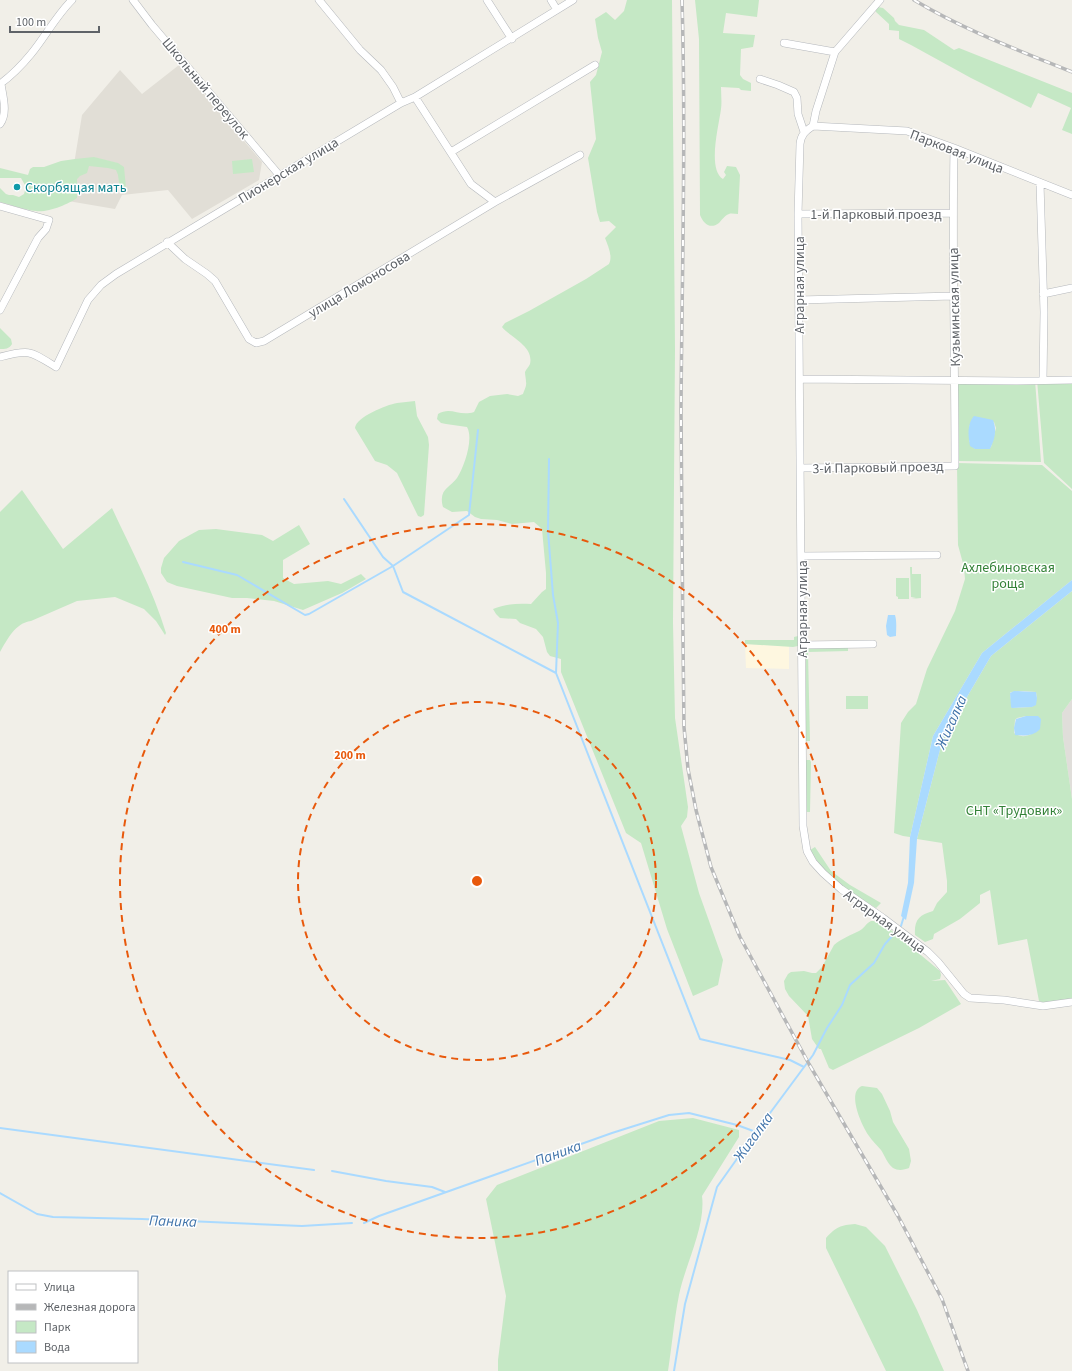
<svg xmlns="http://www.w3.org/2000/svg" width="1072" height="1371" font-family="'Source Sans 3',sans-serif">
<rect width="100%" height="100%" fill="#f1efe8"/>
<path fill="#fef7e0" d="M745 644 789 646V669L746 668Z"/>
<path fill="#e0deda" d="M1072 699V799L1063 737 1062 713Z"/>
<path fill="#e1ded6" d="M179 65 262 162 259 180 192 219 168 190 122 195 115 209 68 201 82 115 120 70 142 94Z"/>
<path fill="#c5e8c5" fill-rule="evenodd" d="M627 0H672L675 349 673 623 675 718 688 807 687 817 681 826 699 893 723 960 718 985 693 996 667 929 641 843 626 833 561 672V659L550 656 547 652 543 637 536 629 520 623 516 619 500 618 496 614 493 609C505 604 518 603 531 604L542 592 546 589V573L542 529 534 522 512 524 497 520 481 519 475 517 467 511 452 512 443 507C438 489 450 488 457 478 464 467 474 439 467 427L446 424 441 423 437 419 438 414C451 406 459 417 474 412L479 402 490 396 507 394 518 396 523 394C524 390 527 386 526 382 526 379 525 375 525 372 526 369 529 367 530 364 534 346 511 338 502 327L505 323 529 311 586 279 609 264C613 256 608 246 605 238L616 227 609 221 600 222 597 212 588 158 596 139 590 82 596 75 602 52 598 38 595 19 606 12 615 20 624 11Z
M695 0H759L757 17 726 13 723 33 755 35 753 47 741 49 740 75 743 79 751 83V91L741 90 739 88 721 87C721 94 722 102 721 109 719 125 707 169 723 179L726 175 724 172 727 166 736 167 740 175 738 214C735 214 731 213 729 214 724 216 722 220 719 223 710 230 703 223 700 215L699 39Z
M878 7 883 8 894 18 895 21 899 25 924 30 954 50 959 48 1072 93V134L1062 130 1071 108 1038 93 1031 108 971 78 911 45 899 39V31L889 30V24L876 12 875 10Z
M94 157 118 163 124 167 126 188 125 190H120L118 175 116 170 108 168 89 166 87 173 80 176 77 179V198C69 204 47 213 36 211 24 210 12 205 0 202V188L6 194 9 195H13L19 197 24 194 26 187 21 178H0V168L28 175 30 169 33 167H44L61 161 75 159Z
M252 159 254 172 233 174 232 161Z
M0 328 11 339 12 344C9 349 5 349 0 349Z
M958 380H1035L1041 462 957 461ZM973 418 994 422 996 428 991 447 988 449H975L969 441V427Z
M1037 380H1072V489L1044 463Z
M415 401 417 416 428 437 429 445 424 515 421 517 418 516 397 473 387 465 375 461 355 428C356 417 386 405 397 403 403 402 409 402 415 401Z
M957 463 1042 465 1072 491V580L982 653 933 736 910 837 903 836 894 833 901 723 908 712 916 704 927 669 955 611 965 579 964 567 958 545Z
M22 490 63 549 112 508C131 549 153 590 166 633L165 635 156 621 144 609 115 597 77 601 31 621C15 623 7 640 0 652V512Z
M299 525 310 544 283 560V578L294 584 328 581 341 584 361 574 366 579 342 593 303 610 274 601 247 598H232L177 586 167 582 161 573V568L164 558 179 541 199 530 216 529 262 535 273 541Z
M910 567H912V574H921V598L911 599 916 598 911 597Z
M896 578H909V599H898V597L896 596Z
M1072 591V699L1062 713 1063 737 1072 799V998L1048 1004 1039 1001 1027 939 998 945 990 890 980 895V903L960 919 934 934 933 939 925 942 915 935C914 920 919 915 933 911L937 903 947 892V881L942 843 917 839 943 738 991 656ZM1023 691 1036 692 1037 698 1032 707 1012 708 1010 693 1011 692ZM1026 716H1038L1031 734C1026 737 1019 737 1014 733L1015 720 1017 718Z
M798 636V646L793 647 745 644V640H794V637Z
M848 647V651L808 652 810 741H806V652L808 648Z
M846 696H868V709H846Z
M806 760H810L811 762 810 812H806Z
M815 847 831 871 850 885 881 903 876 908C851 892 824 876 810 850Z
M871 921H875L886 926 940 971 941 975 940 979 931 981 945 980 961 1004 919 1028 833 1070 829 1068 821 1049H819L812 1039 808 1016 789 996 785 989 784 981 788 974 791 972 804 971 812 973H816L822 967 834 945C841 939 851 935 859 931 864 929 865 924 871 921Z
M862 1086 877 1088 882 1094 890 1111 893 1122 909 1149 911 1161 909 1168C904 1170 898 1171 893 1168 887 1163 885 1156 881 1150 877 1145 872 1141 869 1136 862 1126 846 1092 862 1086Z
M693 1118 739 1130V1137L702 1196C706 1226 685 1265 679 1295 674 1320 672 1346 668 1371H498V1360L506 1296 486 1199 497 1185 659 1121Z
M855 1224 866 1227 885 1246 917 1310 944 1371H886L826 1248V1238C836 1227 841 1225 855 1224Z"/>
<path fill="#aadaff" d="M974 416 993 420C997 430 995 439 990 449H975L970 446C968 436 967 424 974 416Z
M1072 580V591L991 656 943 738 917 839 914 883 906 920 901 916 908 883 910 837 933 736 982 653Z
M888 615H895C897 621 896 630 896 636L890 637 887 635 886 626Z
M1014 691 1036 692 1037 698 1036 705 1032 707 1012 708 1011 707 1010 693Z
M1026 716H1038L1041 719 1040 729C1034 736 1024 736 1015 735L1014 728 1016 719Z"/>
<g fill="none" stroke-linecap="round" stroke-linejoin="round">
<path stroke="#aadaff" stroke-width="2" d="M549 459 548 531 553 595 558 623 556 673
M344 499 383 557 393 566 403 592 556 673 700 1039 790 1060 804 1067
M183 562 237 575 305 615 309 614 393 566 469 515 478 430
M901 926 904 916
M0 1128 314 1170
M332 1171 386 1181 432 1187 445 1192
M0 1193 37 1214 53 1217 142 1219 302 1226 352 1223
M364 1223 379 1216 612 1133 669 1115 689 1113 737 1125 756 1132
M674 1371 685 1304 717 1187 756 1132 813 1055 827 1028 842 1005 850 985 874 963 885 944 895 933"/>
<g stroke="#b5b8bc" stroke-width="8">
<path id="minor" d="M133 0 152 25 280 176
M319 0 360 50 381 70 393 87 401 103
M487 0 512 39
M551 0 557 10
M880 0 835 52 816 111 813 126C805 131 801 135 800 144L798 214 803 826 807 851 813 862 823 873 841 889 883 918 928 952 938 962 964 994 970 998 1004 1000 1043 1006 1072 1002
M784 43 835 52
M760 79 778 85 794 92 797 98 798 114 804 132
M0 84C11 76 22 65 31 54 45 37 56 16 72 0
M415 97 471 184 495 202
M0 124C8 113 3 97 1 84
M813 126 907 131 954 148 1072 195
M451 152 595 65
M1040 183 1044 312 1043 380
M0 206 49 220 46 229 38 238 0 310
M798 214 953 213
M167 242 185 259 207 274 215 281 249 339 256 343 264 341 495 202 580 155
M1043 294 1072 288
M799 300 954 296
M0 357C30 349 30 351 56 367L88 300 101 285 116 274 401 103 415 97 573 0
M800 379 1017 381 1072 380
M801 468 955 466C955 360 952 254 954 148
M801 556 937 555
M802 645 873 644"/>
</g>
<use href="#minor" stroke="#fff" stroke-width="7"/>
<g stroke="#b6b7b8" stroke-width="3.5">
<path id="rail" d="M682 0C686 136 682 273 681 409 681 515 683 621 684 727L688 769 696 810 711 867 740 937 809 1064 898 1216 942 1299 968 1371
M914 0C964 30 1018 50 1072 72"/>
</g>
<use href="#rail" stroke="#fff" stroke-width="2" stroke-dasharray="6" stroke-linecap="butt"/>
</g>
<g fill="none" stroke="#e8590c" stroke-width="2" stroke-dasharray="7 5">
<circle cx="477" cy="881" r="179"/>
<circle cx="477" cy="881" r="357"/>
</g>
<circle fill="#0f9aa8" stroke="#fff" stroke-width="1.5" cx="17" cy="187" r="4"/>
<g text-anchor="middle" stroke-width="3" stroke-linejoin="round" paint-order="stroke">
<g font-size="14" fill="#5f6368" stroke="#fff">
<text transform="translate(206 88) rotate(50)" y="5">Школьный переулок</text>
<text transform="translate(957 151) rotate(21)" y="5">Парковая улица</text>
<text transform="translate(288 170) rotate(-31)" y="5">Пионерская улица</text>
<text x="876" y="219">1-й Парковый проезд</text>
<text transform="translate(359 284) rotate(-31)" y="5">улица Ломоносова</text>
<text transform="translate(799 285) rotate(-90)" y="5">Аграрная улица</text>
<text transform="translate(954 307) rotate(-91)" y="5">Кузьминская улица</text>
<text transform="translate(878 467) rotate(-1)" y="5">3-й Парковый проезд</text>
<text transform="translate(802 609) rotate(-90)" y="5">Аграрная улица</text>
<text transform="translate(885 921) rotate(36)" y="5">Аграрная улица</text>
</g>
<g font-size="14" fill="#0d838f" stroke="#fff" text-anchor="start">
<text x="25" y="192">Скорбящая мать</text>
</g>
<g font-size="14" fill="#348238" stroke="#fff">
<text x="1008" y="572">Ахлебиновская<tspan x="1008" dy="16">роща</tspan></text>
<text x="1014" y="815">СНТ «Трудовик»</text>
</g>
<g font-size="15" font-style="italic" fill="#4174aa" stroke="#fff">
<text transform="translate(951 722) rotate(-66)" y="5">Жигалка</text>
<text transform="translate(753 1137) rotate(-54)" y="5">Жигалка</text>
<text transform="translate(558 1153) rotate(-20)" y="5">Паника</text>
<text transform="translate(173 1221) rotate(2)" y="5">Паника</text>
</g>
</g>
<circle cx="477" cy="881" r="6" fill="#e8590c" stroke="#fff" stroke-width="2"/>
<g font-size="12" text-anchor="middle" font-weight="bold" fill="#e8590c" stroke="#fff" stroke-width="3" stroke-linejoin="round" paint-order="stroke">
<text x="225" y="633">400 m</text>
<text x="350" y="759">200 m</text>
</g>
<rect x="8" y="1271" width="130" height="92" fill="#ffffff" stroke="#bfc1c3"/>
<rect x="16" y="1284" width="20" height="6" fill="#ffffff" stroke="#bfc1c3"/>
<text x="44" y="1291" font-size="12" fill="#5f6368">Улица</text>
<rect x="16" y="1304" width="20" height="6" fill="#b6b7b8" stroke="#bfc1c3"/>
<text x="44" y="1311" font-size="12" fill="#5f6368">Железная дорога</text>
<rect x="16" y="1321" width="20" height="12" fill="#c5e8c5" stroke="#bfc1c3"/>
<text x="44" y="1331" font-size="12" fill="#5f6368">Парк</text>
<rect x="16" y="1341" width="20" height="12" fill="#aadaff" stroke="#bfc1c3"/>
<text x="44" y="1351" font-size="12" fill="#5f6368">Вода</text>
<path d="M10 26v6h89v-6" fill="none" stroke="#5f6368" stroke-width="2"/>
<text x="16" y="26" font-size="12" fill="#5f6368" stroke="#ffffff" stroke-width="3" paint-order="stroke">100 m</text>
</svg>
